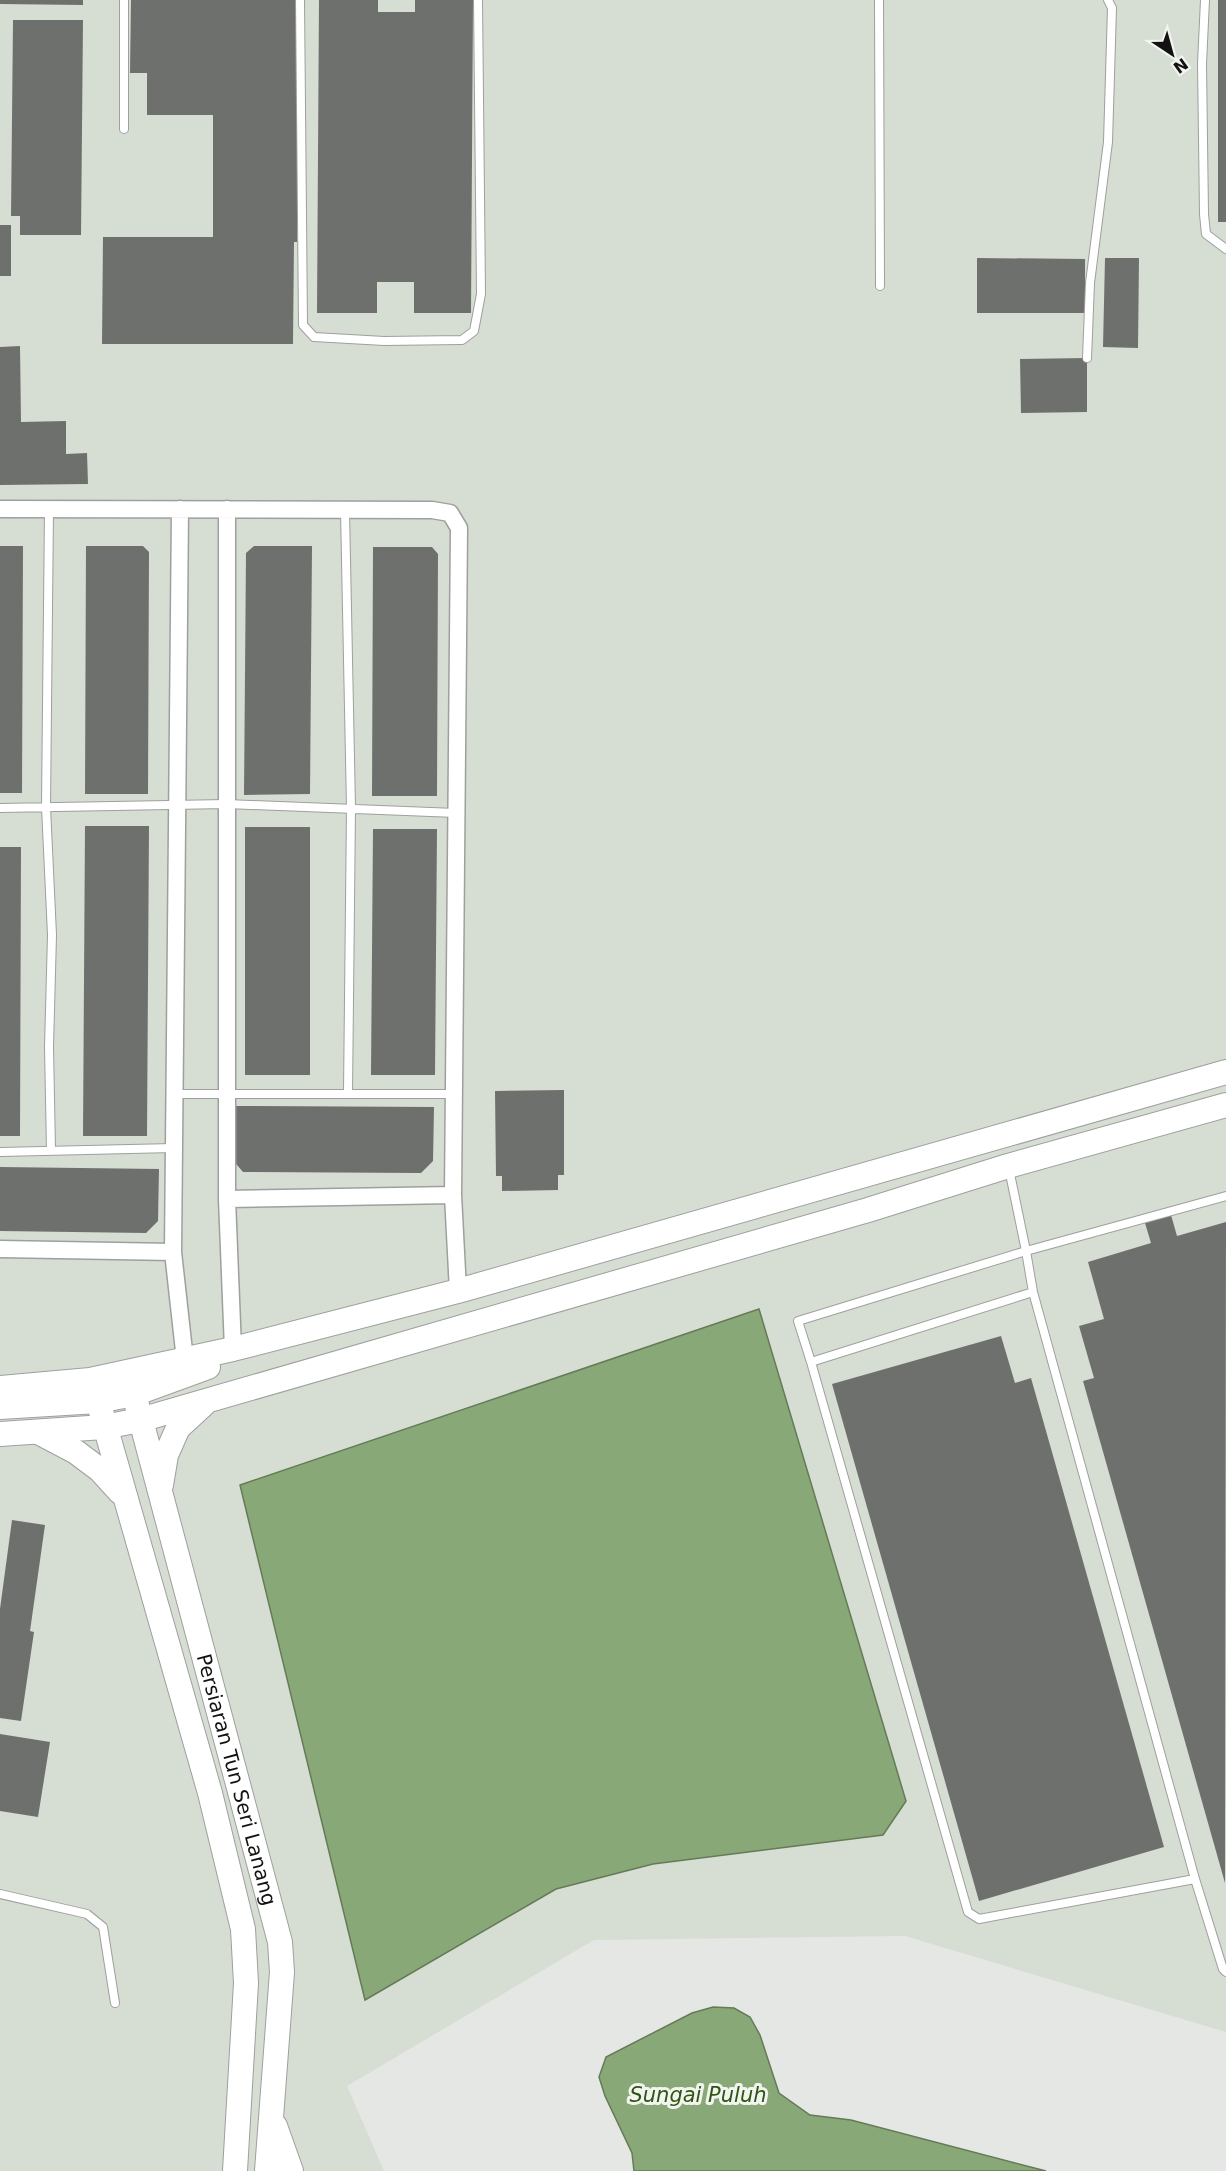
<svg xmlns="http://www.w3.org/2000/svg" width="1226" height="2171" font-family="'DejaVu Sans',sans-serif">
<rect width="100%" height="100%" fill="#e5e7e4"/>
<path fill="#d6ddd3" d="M0 0H1226V2032L905 1936 594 1940 347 2086 384 2171H0Z"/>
<path fill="#89a877" stroke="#657b58" stroke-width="1.5" d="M759 1309 906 1801 883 1835 653 1864 556 1889 365 2000 240 1485Z
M713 2007 734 2008 750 2017 760 2035 779 2093 810 2115 851 2120 1046 2171H634L632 2153 605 2096 599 2077 606 2057 692 2013Z"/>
<path fill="#6e706d" d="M0 0H83V5L0 4Z
M131 0H297V242H294L293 344H102L103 237H213V115H147V73H130Z
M319 0H378V12H415V0H473L471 313H414V282H377V313H317Z
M1218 0H1226V222H1218Z
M13 20H83L81 235H20V216H11Z
M0 225H11V276H0Z
M977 258 1085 259V313H977Z
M1105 258H1139L1138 348 1103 347Z
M20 346 21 422 66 421V454L87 453 88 484 0 485V347Z
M1087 358V412L1021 413 1020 359Z
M0 546H23L22 793H0Z
M86 546H143L149 552 148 794H85Z
M254 546H312L310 794 244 795 246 553Z
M373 547H432L438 554 437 796H372Z
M85 826H149L147 1136H83Z
M245 827H310V1075H245Z
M373 829H437L435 1075H371Z
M0 847H21L20 1136H0Z
M564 1090V1175H558V1190L502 1191V1176H496L495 1091Z
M231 1106 434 1107 433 1161 421 1173 243 1172 231 1158Z
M0 1167 159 1169 158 1221 146 1233 0 1231Z
M1171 1215 1177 1236 1226 1222 1225 1883 1083 1381 1094 1378 1079 1326 1104 1319 1088 1262 1151 1243 1145 1223Z
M1001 1336 1015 1383 1031 1378 1164 1847 979 1901 832 1384Z
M12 1520 45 1525 30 1631 34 1632 21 1721 0 1718V1609Z
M0 1734 50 1742 38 1817 0 1811Z"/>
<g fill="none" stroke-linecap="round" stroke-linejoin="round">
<g stroke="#9ea09d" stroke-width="10">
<path id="lane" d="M124 0V129
M300 0 303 325 314 337 384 341 462 340 474 331 481 294 478 0
M879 0 880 286
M1205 0 1202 64 1204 214 1206 234 1226 249
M1087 358 1090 283 1108 142 1112 8 1108 0
M49 509 46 807 52 935 49 1047 51 1151
M345 510 351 808 348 1094
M0 808 227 804 456 813
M175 1094H454
M0 1152 174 1148
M1009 1169 1026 1251 798 1321 811 1362 1033 1292
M1226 1196 1026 1251 1033 1292 1195 1879 1223 1969 1226 1972
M811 1362 968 1912 979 1919 1195 1879
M0 1894 87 1914 103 1927 115 2003"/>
</g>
<g stroke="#9ea09d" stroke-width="19">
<path id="street" d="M0 509 432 510 450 513 459 528 453 1195 458 1291
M180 509 173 1252 185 1360
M227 509V1199L233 1349
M227 1199 453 1195
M0 1249 173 1252"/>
</g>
<g stroke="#9ea09d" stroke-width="26">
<g id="secondary">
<path d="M0 1388 90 1380 233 1349 458 1291 1226 1072"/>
<path id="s1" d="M134 1394 280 1942 282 1972 267 2171"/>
<path d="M98 1401 210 1793 243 1929 246 1983 235 2171"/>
<path d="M0 1407 98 1401 134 1394 208 1367"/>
<path d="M38 1432 76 1452 100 1470 120 1492"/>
<path d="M0 1434 104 1427 140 1420 868 1210 1008 1166 1226 1105"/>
<path d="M161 1485 166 1455 178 1428 203 1405"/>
<path d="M275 2126 291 2171"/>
</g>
</g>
<use href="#lane" stroke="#fff" stroke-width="8"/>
<use href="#street" stroke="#fff" stroke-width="16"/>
<use href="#secondary" stroke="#fff" stroke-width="24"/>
</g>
<g text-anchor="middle" stroke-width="6" stroke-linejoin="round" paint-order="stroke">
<g font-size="20" fill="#121211" stroke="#f2f4f1">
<text dy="7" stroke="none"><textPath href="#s1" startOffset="399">Persiaran Tun Seri Lanang</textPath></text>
</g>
<g font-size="21" font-style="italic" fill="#2f550f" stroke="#f2f4f1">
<text x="698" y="2102">Sungai Puluh</text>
</g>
</g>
<g transform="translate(1172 54) rotate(144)" stroke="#f2f4f1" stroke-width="4.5" paint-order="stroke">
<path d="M0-4.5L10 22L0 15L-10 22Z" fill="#121211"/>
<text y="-9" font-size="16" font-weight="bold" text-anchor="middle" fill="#121211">N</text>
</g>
</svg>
